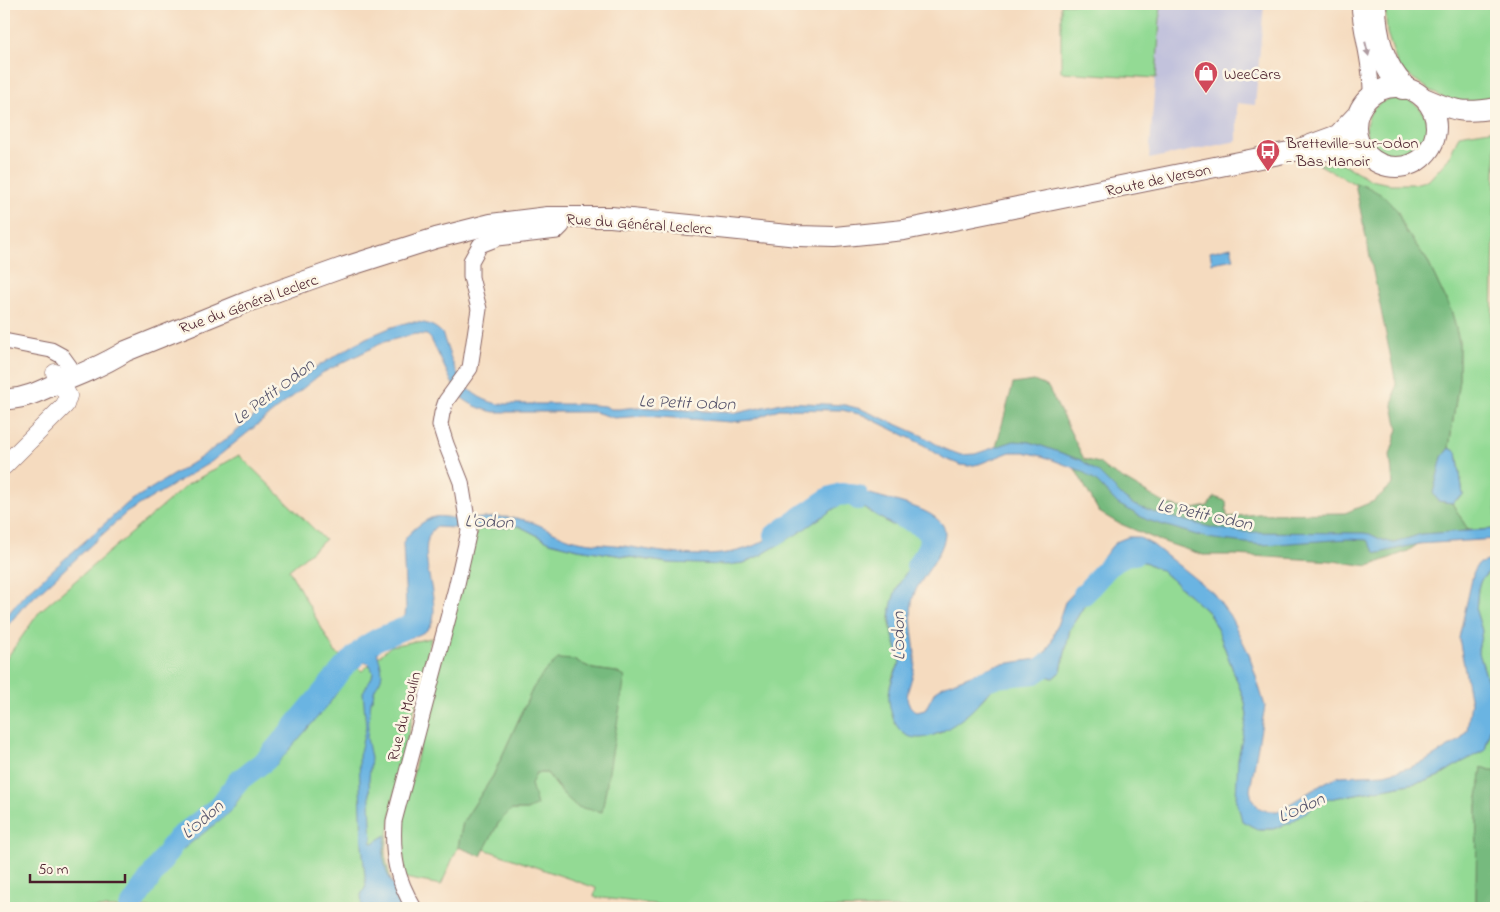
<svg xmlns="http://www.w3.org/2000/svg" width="1500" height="912" font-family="'Indie Flower',sans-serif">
<rect width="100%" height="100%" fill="#fcf5e5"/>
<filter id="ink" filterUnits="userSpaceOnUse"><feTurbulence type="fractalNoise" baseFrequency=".02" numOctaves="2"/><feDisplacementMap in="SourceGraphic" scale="10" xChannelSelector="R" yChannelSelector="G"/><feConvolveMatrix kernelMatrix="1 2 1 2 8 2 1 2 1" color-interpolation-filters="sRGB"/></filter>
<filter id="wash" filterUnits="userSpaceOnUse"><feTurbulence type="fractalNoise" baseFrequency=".0096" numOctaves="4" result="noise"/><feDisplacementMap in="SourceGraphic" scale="20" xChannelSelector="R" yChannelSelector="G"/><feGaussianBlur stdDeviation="1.12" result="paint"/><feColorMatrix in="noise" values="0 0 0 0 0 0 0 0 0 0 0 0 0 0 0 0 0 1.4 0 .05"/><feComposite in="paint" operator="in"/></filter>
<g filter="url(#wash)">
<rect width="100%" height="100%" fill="#f5dbbf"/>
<path fill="#c2c2dc" d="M1161 4H1264L1255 105 1237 103V141L1149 159Z"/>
<path fill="#93da94" stroke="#6e7c60" d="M1061 4H1161L1156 78 1061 72Z
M1385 4H1496V99L1470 105 1439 96 1399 69 1387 33Z
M1366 129a31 31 0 1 1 62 0a31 31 0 1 1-62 0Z
M1496 129 1492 329 1496 384V529L1468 530 1452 503 1463 495 1457 452 1449 448 1459 379V341L1452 313 1427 260 1405 230 1397 210 1364 185 1355 184 1318 164 1342 163 1371 180 1389 184H1414L1429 180 1449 158 1459 135Z
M239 455 325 540 289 570 335 652 362 671 391 646 431 638 394 795 385 855 391 881 376 884 377 908H4V662L40 611 187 485Z
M841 504H852L864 508 892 525 925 530 929 533 932 538C914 563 890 588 890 621 891 635 898 649 900 663L893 676 890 687 932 735 940 733 968 714 1001 680 1014 674H1041L1053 678 1061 671 1070 629 1108 567 1121 562 1136 560 1147 563 1162 571 1209 613 1219 633 1245 702 1247 716 1244 734 1242 820 1257 829H1273L1290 823 1316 805 1329 799 1426 781 1439 776 1453 767 1485 750 1491 725 1492 707 1488 682 1478 650 1482 631 1476 611 1478 588 1481 580 1488 572 1496 569V772L1482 767 1477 806 1476 908H686L594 897 596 888 484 849 499 822 511 810H527L531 784 535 773H547L564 795 616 672 593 669 574 660 533 688 493 776 463 822 458 847 441 885 405 878 401 827 431 697 477 529 519 526 550 542 578 549 668 563H744L761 555Z"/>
<path fill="#76ba7e" stroke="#606c54" d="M1355 184 1364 185 1382 195 1397 210 1405 230 1427 260 1452 313 1459 341V379L1449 448 1442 457 1438 501 1452 503 1468 530 1418 544 1408 551 1369 566 1333 561 1235 555H1203L1158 540 1116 522 1099 512 1068 456 1030 442 996 447 1013 384 1034 381 1048 387 1084 459 1099 463 1106 469 1166 504 1189 510 1208 506 1214 497 1226 501 1227 517 1258 514 1345 513 1374 501 1393 484 1390 455 1398 429 1393 406 1396 383Z
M558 659 574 660 593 669 616 672 625 677 602 812 577 807 564 795 547 773H536L531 784 537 805 527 810H511L499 822 481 856 458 847 463 822 493 776 533 688 545 671Z
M1482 767 1496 772V908H1476L1477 806Z"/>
<path fill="#6ab4e2" stroke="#5a6a86" d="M1231 247 1234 259 1212 263 1210 252Z
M409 322C423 322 432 323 442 333 454 366 459 395 498 404H579L605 406 611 409H619L636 407 737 413 786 402 845 405 861 409 891 422 923 436 944 449 961 455 975 454 1014 441 1030 442 1039 445 1081 460 1099 473 1124 498 1134 505 1158 514 1213 528 1241 532 1363 533 1370 534 1382 540 1394 543 1421 534 1496 529V539L1418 544 1379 553 1375 552 1367 540 1348 539 1262 545 1214 539 1200 536 1147 520 1118 504 1098 483 1082 471 1042 456 1024 452H1010L979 464 969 466 961 465 945 459 922 444 863 415 842 410 779 409 752 420 731 422 645 416 614 418 595 412H494C480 409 467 404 457 393L431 339 427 335 415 334 384 342 322 373 211 462 126 513 22 608 4 630V619L23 596 129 502 197 460 232 435 290 386 320 365 366 338 392 327Z
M1449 448 1457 452 1463 495 1452 503 1438 501 1433 493 1442 457Z
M862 491C884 500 927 505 942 524 955 541 922 576 915 592 906 615 916 640 915 664 914 675 908 686 907 697 907 704 912 709 917 712L925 710 935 691 943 686 996 665 1037 659 1045 654 1051 643 1065 602 1087 579 1112 546 1118 541 1128 537H1138L1153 545 1213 593 1230 616 1249 654 1265 706 1250 790 1252 799 1259 808 1267 811H1278L1326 782 1340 776 1384 774 1408 768 1424 762 1460 740 1467 730 1471 703 1459 638 1474 570 1478 564 1496 558V569L1488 572 1481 580 1478 588 1476 611 1482 631 1478 650 1488 682 1492 707 1491 725 1485 750 1453 767 1439 776 1426 781 1329 799 1316 805 1290 823 1273 829H1257L1242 821 1236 797 1238 758 1247 716 1245 702 1219 633 1209 613 1162 571 1147 563 1136 560 1121 562 1108 567 1070 629 1061 671 1053 678C1041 674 1024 671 1012 675 994 681 983 701 969 713 942 736 900 758 890 707 886 691 893 677 900 663 898 650 893 638 891 625 886 590 913 564 932 538L929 533 925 530 892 525 864 508 852 504H841L797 534 761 555 744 563 727 565 668 563 578 549 550 542 519 526 477 529 435 527C410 551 449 611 427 630 413 641 391 638 377 650 378 660 384 668 381 678 380 682 377 685 375 689 373 693 374 697 371 701L367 738 371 758 369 779 372 844 386 835 383 856 387 873 404 908H362L361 895 366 886 362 845 359 756 366 727 363 692 372 677 373 672 369 664 364 662 355 666 329 704 276 765 254 777 242 789 241 796 230 812 177 854 167 865 161 873 156 888 142 908H127L183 835 226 798 270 754 310 710 354 660 388 637 399 628 405 616 406 608 403 543C406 534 425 519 434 517 442 515 453 519 461 519 483 519 503 514 525 520 544 525 559 537 578 541 593 544 609 544 624 546 669 553 719 564 762 542L836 494Z"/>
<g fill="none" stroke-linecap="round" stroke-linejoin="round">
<path stroke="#6ab4e2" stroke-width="22" d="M903 518C937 530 935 539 917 566
M775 535 829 498 841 494 858 496V499
M1084 594C1098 580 1114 553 1135 554
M983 681 996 677 1035 673 1047 664
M130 908 171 847 178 838 220 806 238 781 266 760 345 666 366 646 378 639 412 625 418 618"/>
</g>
</g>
<g filter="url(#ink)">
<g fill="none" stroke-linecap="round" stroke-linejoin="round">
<g stroke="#86615f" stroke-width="17">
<path id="minor" d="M1359 4C1361 35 1372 64 1371 95
M4 341 51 350 62 356 70 367
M414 908C396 878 392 856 394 821L456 588 469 531 461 482 446 444 440 425 442 413 446 401 470 368 479 309 471 277V261L480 245 498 238 557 231 562 226 564 217"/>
</g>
<g stroke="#86615f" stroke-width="19">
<path id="tertiary" d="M4 466 65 405 68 396 55 373"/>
</g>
<g stroke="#86615f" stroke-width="22">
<path id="secondary" d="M1356 127a40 40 0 1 1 80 0a40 40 0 1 1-80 0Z
M1424 98C1454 111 1464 114 1496 108
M1309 151 1342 150 1365 153
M10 399C25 398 38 392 51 386 77 376 102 366 126 351L247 302 342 268 436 238 491 224 548 217H611L798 236 835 237 904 230 1294 151 1338 135 1358 114"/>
</g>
<g stroke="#86615f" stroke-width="26">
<path id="trunk" d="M1374 4C1374 35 1382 65 1403 87"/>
</g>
<use href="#minor" stroke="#fff" stroke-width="15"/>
<use href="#tertiary" stroke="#fff" stroke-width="18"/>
<use href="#secondary" stroke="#fff" stroke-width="20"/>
<use href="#trunk" stroke="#fff" stroke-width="24"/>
</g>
<defs><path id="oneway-solid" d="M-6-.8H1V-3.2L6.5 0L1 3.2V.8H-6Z" transform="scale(1.25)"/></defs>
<use fill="#ae9aa0" href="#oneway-solid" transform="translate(1367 49) rotate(76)"/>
</g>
<defs>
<g id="shop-pin" transform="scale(1.25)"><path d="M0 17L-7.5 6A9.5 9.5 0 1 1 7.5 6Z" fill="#d1495b" stroke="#fcf5e5"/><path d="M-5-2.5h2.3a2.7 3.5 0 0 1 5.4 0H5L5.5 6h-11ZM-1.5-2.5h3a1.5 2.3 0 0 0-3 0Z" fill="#fff"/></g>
<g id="bus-pin" transform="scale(1.25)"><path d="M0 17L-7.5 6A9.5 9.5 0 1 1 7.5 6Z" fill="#d1495b" stroke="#fcf5e5"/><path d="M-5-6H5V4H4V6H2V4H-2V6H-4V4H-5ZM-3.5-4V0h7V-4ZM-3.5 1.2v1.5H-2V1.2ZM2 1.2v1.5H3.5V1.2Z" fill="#fff"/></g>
</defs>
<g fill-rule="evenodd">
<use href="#shop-pin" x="1206" y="73"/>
<use href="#bus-pin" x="1268" y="151"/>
</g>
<g text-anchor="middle" stroke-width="5" stroke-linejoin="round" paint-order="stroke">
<g font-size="16" fill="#4a1f2b" stroke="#fcf5e5" text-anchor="start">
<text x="1224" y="79">WeeCars</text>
<text x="1286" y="148">Bretteville-sur-Odon<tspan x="1286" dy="18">- Bas Manoir</tspan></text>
</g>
<g font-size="16" fill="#4a1f2b" stroke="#fcf5e5">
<text transform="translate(1158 179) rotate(-12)" y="6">Route de Verson</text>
<text transform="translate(639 223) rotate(4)" y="6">Rue du Général Leclerc</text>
<text transform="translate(248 303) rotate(-20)" y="6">Rue du Général Leclerc</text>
<text transform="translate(403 716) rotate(-75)" y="6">Rue du Moulin</text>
</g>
<g font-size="18" font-style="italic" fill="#55536b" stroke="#fcf5e5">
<text transform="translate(273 391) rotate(-37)" y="6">Le Petit Odon</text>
<text transform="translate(687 402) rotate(2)" y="6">Le Petit Odon</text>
<text transform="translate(1205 514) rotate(12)" y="6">Le Petit Odon</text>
<text transform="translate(489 521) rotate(2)" y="6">L'Odon</text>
<text transform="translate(898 636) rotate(-91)" y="6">L'Odon</text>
<text transform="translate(1301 807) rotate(-24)" y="6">L'Odon</text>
<text transform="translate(202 819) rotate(-41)" y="6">L'Odon</text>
</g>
</g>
<rect width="1500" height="912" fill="none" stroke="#fcf5e5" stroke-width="20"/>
<path d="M30 874v8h95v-8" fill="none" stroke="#4a1f2b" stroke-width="2.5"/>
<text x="38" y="874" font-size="15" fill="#4a1f2b" stroke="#fcf5e5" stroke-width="4" paint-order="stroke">50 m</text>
</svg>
